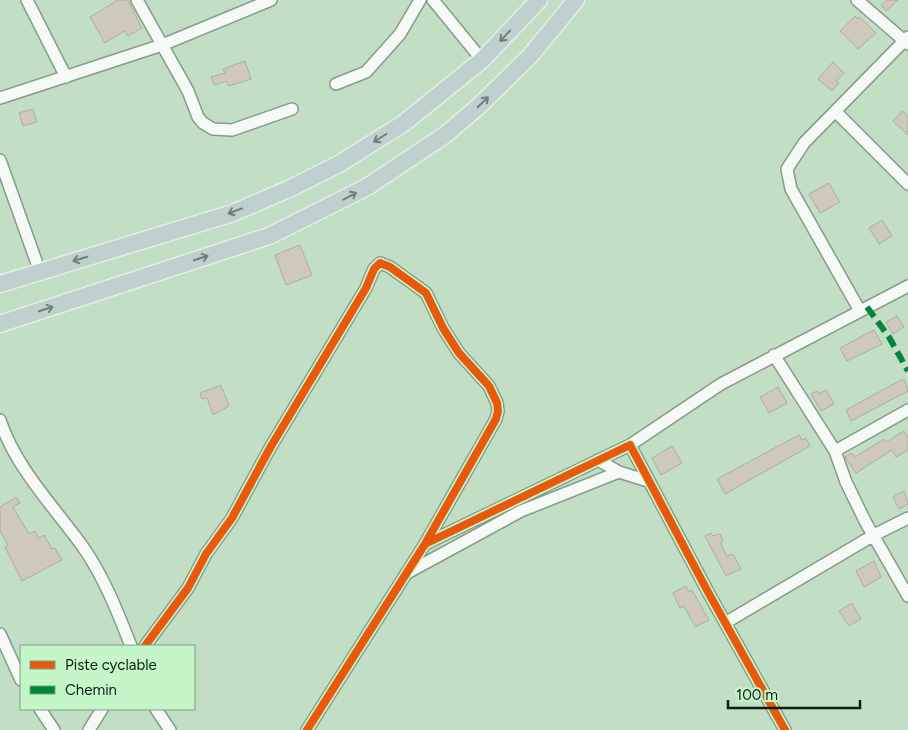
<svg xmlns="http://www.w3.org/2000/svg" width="908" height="730" font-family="Figtree,sans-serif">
<rect width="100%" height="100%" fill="#c2dec5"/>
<path fill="#cec9bb" stroke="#adaea1" d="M118 0H128L142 28 128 36 125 31 105 43 90 17Z
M887 0H898L886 11 881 5Z
M855 16 858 19 860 17 876 33 858 49 840 31Z
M245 61 251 79 229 86 227 81 214 85 211 77 225 73 223 69Z
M833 62 844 73 836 81 839 83 832 91 818 79Z
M33 109 37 122 23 126 19 113Z
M902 111 908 116V135L893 121Z
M829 183 840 202 820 213 809 194Z
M882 220 892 236 879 244 869 228Z
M300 245 312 275 286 285 275 255Z
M897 316 904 327 893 334 886 322Z
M874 330 882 344 847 361 840 348Z
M901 380H905L908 391 851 421 846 410Z
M221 385 229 406 213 415 207 398 202 399 200 393Z
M778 387 787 403 769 413 760 397Z
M826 390 834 404 821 411 811 394 817 391 819 394Z
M904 431 908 438V450L896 457 892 450 856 473 845 457 852 453 855 457 884 439 886 442Z
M799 435 802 440 806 438 810 446 725 494 717 479Z
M672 446 682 463 661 475 652 458Z
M904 491 908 504 899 509 893 497Z
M16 497 20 503 13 507 29 534 35 531 38 538 44 535 52 549 55 548 62 560 22 581 5 547 8 545 0 531V507Z
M711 533 713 536 720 534 723 541 720 543 727 556 733 554 741 569 726 576 705 536Z
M874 561 881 577 864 587 856 571Z
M686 586 689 592 692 590 709 620 695 627 684 606 680 608 673 593Z
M852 603 861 619 849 626 839 611Z"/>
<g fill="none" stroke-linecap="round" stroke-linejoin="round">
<g stroke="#869b88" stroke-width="14">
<path id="minor" d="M27 0 66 77
M137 0 188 91 198 117 203 123 213 129 232 130 292 109
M433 0 482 60
M857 0 908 44
M336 84 366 72 400 34 420 0
M0 98 162 45 271 0
M836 112 908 184
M0 160 40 272
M860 311 791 189 787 169 804 143 908 37
M774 355 835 451 846 482 865 521 908 596
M0 420C15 467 55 508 83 547 104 577 118 613 131 646
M630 445 721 384 908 286
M835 451 908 410
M598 460 619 472 648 481
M425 544 630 445 708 592 785 730
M407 573 521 511 619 472
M725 623 874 535 908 518
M0 634 21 680
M145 646 188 588 206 554 232 518 270 448 366 288 374 269 380 263 390 267 426 293 443 328 459 353 489 386 497 403 498 411 496 419 425 544 307 730
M40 709 54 730
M156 709 170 730
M89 730 102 709"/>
</g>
<g stroke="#e4f0e5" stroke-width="19">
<path id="highway" d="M0 284 233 213 291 188 339 164 404 123 482 60 539 0
M0 324 269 236 367 187 445 135 479 106 530 56 576 0"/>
</g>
<use href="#minor" stroke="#f6faf6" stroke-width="11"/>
<use href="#highway" stroke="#bfd0ce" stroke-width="16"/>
<path stroke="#00873e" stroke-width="6" stroke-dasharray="12 6" stroke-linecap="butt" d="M867 307 889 337 908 371"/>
<g stroke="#c4f6c9" stroke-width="11">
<path id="cycleway" d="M425 544 630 445 708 592 785 730
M145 646 188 588 206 554 232 518 270 448 366 288 374 269 380 263 390 267 426 293 443 328 459 353 489 386 497 403 498 411 496 419 425 544 307 730"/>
</g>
<use href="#cycleway" stroke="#e8590c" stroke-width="8"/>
</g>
<defs><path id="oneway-shaft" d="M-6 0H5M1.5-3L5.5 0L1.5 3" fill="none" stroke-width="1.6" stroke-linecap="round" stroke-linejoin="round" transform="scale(1.25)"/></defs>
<g stroke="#6e8078">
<use href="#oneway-shaft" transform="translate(505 36) rotate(133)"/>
<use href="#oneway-shaft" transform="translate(483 102) rotate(-44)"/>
<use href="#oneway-shaft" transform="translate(380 138) rotate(148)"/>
<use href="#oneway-shaft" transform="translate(350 196) rotate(-28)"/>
<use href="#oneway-shaft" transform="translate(235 211) rotate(159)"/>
<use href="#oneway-shaft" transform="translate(201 258) rotate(-18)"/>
<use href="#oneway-shaft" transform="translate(80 259) rotate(163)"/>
<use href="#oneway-shaft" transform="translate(46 309) rotate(-18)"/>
</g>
<rect x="20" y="645" width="175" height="65" fill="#c4f6c9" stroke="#7aa07f"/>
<rect x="30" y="661" width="25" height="8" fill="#e8590c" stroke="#7aa07f"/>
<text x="65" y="670" font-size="15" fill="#0c1f0f">Piste cyclable</text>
<rect x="30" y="686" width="25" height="8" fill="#00873e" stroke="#7aa07f"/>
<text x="65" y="695" font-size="15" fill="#0c1f0f">Chemin</text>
<path d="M728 700v8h132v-8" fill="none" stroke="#0c1f0f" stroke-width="2.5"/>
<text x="736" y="700" font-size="15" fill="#0c1f0f" stroke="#c4f6c9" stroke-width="4" paint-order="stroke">100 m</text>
</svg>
